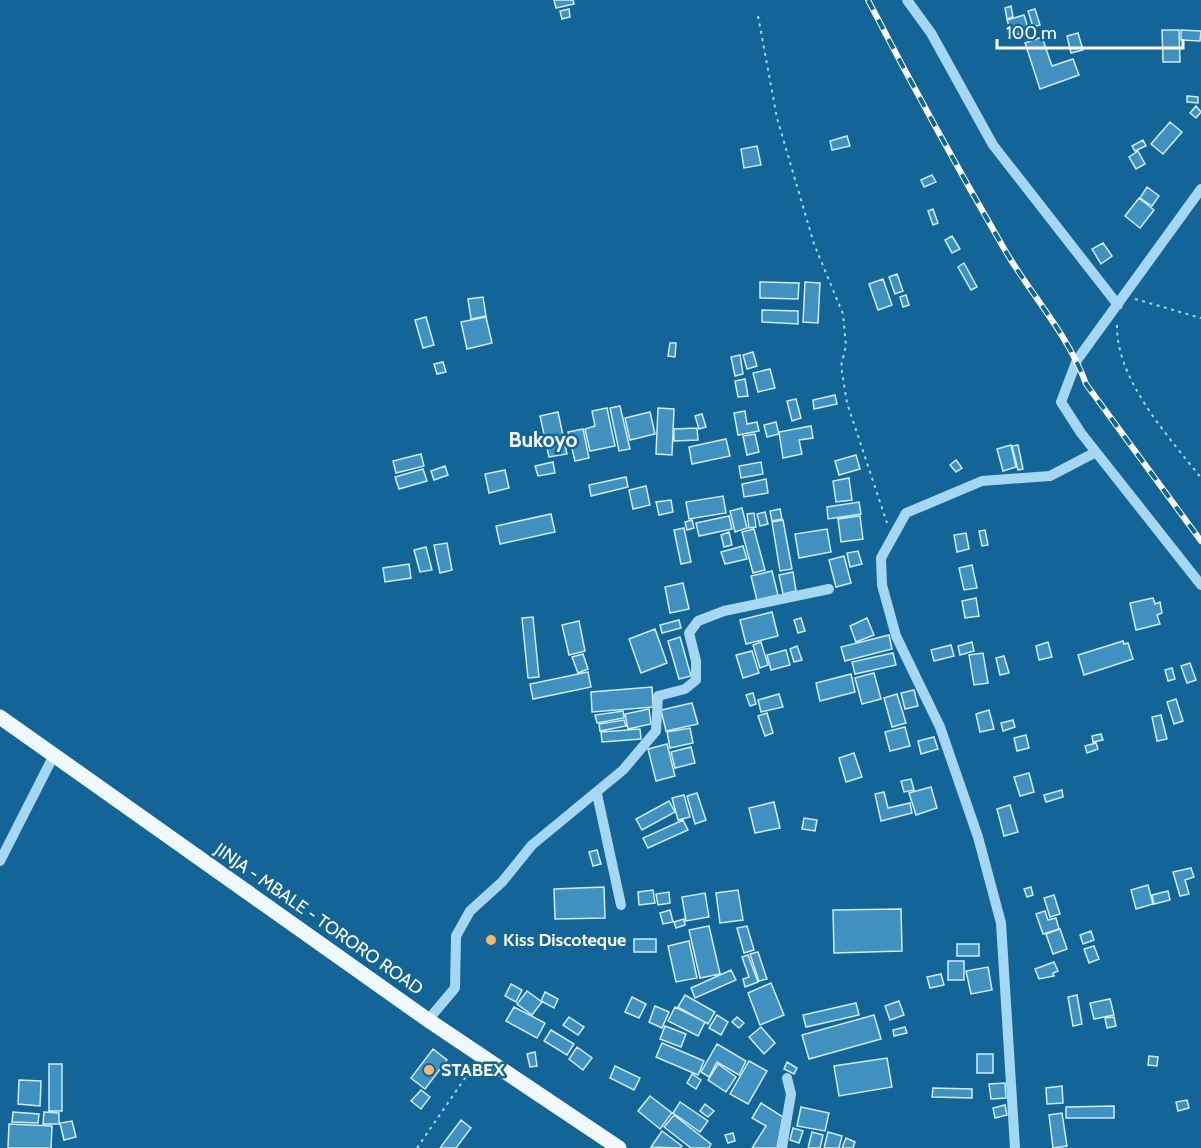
<svg xmlns="http://www.w3.org/2000/svg" width="1201" height="1148" font-family="Cabin,sans-serif">
<rect width="100%" height="100%" fill="#136597"/>
<path fill="#4191c0" stroke="#cdebfd" stroke-width="1.5" d="M554 0H573L574 4 556 8Z
M1011 6 1013 17 1007 19 1005 8Z
M569 9 570 17 562 19 560 11Z
M1035 9 1040 25 1033 27 1028 11Z
M1024 15 1029 31 1012 36 1007 20Z
M1162 30H1179L1180 62H1163Z
M1181 30 1201 31 1200 41 1181 40Z
M1078 33 1083 50 1071 53 1067 36Z
M1042 37 1052 66 1073 59 1079 75 1040 89 1025 43Z
M1187 96 1198 97V103L1187 102Z
M1196 106 1201 112 1196 118 1190 113Z
M1170 122 1182 132 1163 154 1151 144Z
M847 136 850 146 832 150 830 141Z
M1143 140 1146 146 1135 151 1132 146Z
M757 146 761 165 744 168 741 149Z
M1138 151 1145 164 1136 169 1129 157Z
M932 175 936 182 924 187 921 180Z
M1147 187 1159 196 1152 206 1140 198Z
M1147 187 1159 196 1152 206 1140 198Z
M1139 198 1154 210 1140 228 1125 216Z
M933 209 938 223 933 225 928 211Z
M952 236 960 249 952 253 945 240Z
M1103 243 1112 256 1101 264 1092 249Z
M964 263 977 287 971 290 958 267Z
M897 274 903 291 895 294 889 277Z
M883 279 892 305 878 310 869 284Z
M760 282 799 283 798 299 760 298Z
M805 282 820 283 818 323 803 322Z
M906 295 909 305 903 307 900 297Z
M483 297 486 316 471 319 468 299Z
M762 310 798 311V324L762 322Z
M426 317 434 345 423 348 415 320Z
M486 317 492 343 467 349 461 322Z
M670 343H676L675 357 668 356Z
M753 352 757 366 747 369 743 355Z
M740 355 743 374 735 376 731 357Z
M443 362 446 372 437 374 434 364Z
M770 369 775 388 758 392 753 373Z
M745 379 748 396 738 397 735 381Z
M835 395 837 404 814 409 813 400Z
M796 399 801 418 792 421 787 401Z
M620 406 630 449 619 451 610 408Z
M607 408 615 446 590 451 585 429 595 426 592 411Z
M658 408 674 409 672 455 656 454Z
M745 411 747 424 757 422 759 431 738 435 734 413Z
M558 412 567 454 549 457 540 416Z
M650 412 655 434 630 440 625 418Z
M702 414 706 427 699 429 695 416Z
M776 422 779 434 767 437 764 425Z
M811 426 813 438 799 440 802 454 783 458 779 432Z
M697 428 698 440 674 441V429Z
M583 429 589 458 575 461 568 432Z
M755 434 759 452 747 455 743 436Z
M726 439 730 456 692 464 689 447Z
M1011 445 1016 467 1003 471 997 449Z
M1018 445 1023 469 1018 470 1012 446Z
M421 454 424 466 396 473 393 461Z
M856 455 860 469 839 475 835 461Z
M956 460 962 468 956 472 950 465Z
M553 462 555 473 538 476 535 466Z
M761 462 763 474 741 478 739 466Z
M445 466 448 475 434 480 431 471Z
M423 469 427 481 399 489 395 477Z
M505 470 509 488 489 493 485 474Z
M626 477 628 487 591 496 589 485Z
M849 478 852 500 836 502 833 481Z
M766 479 768 493 744 497 742 484Z
M646 486 650 505 633 509 629 490Z
M723 496 726 513 689 519 686 502Z
M671 500 673 512 659 515 656 502Z
M859 502 861 514 828 519 827 507Z
M742 508 747 528 735 532 730 511Z
M780 509 782 519 772 521 770 511Z
M765 512 768 524 760 526 757 514Z
M754 513 756 527 749 528 747 514Z
M551 514 555 532 500 544 496 526Z
M729 516 732 529 699 536 696 523Z
M860 516 863 539 841 542 838 519Z
M692 520 694 528 687 530 685 522Z
M783 520 792 569 780 571 772 522Z
M684 528 691 562 681 564 674 530Z
M754 529 765 570 753 573 742 532Z
M827 529 831 552 799 558 795 534Z
M985 530 988 545 982 546 979 531Z
M729 532 732 545 724 547 721 535Z
M966 533 969 549 957 552 954 535Z
M447 543 452 570 440 573 434 545Z
M743 546 747 559 725 564 721 552Z
M426 547 432 570 420 572 414 550Z
M858 551 862 564 850 567 847 553Z
M844 556 851 583 836 587 829 560Z
M409 564 411 578 385 582 383 568Z
M972 565 977 588 964 590 959 568Z
M772 571 778 595 757 600 751 576Z
M793 572 796 591 783 594 779 575Z
M683 583 689 609 670 613 665 587Z
M976 598 979 616 965 618 962 601Z
M1153 598 1155 604 1160 602 1162 613 1157 615 1160 624 1136 630 1130 603Z
M772 612 778 636 746 644 740 620Z
M533 617 539 677 528 678 522 618Z
M801 618 805 631 798 633 794 620Z
M867 618 874 635 856 642 850 626Z
M679 620 681 628 662 633 660 625Z
M579 621 585 651 569 655 562 625Z
M655 629 667 663 641 673 629 639Z
M889 635 892 649 845 661 841 647Z
M680 637 691 676 679 679 668 641Z
M1123 641 1124 644 1128 643 1133 659 1084 675 1078 655Z
M761 642 768 665 760 668 753 645Z
M972 642 974 651 960 655 958 646Z
M1048 642 1052 657 1039 660 1036 646Z
M951 645 954 656 934 661 931 650Z
M797 646 802 660 794 662 790 649Z
M786 650 790 665 771 670 767 655Z
M752 651 759 673 743 678 736 655Z
M893 653 896 665 855 674 852 662Z
M983 653 988 683 974 685 969 655Z
M583 654 588 669 578 673 572 657Z
M1004 656 1009 673 1000 675 996 658Z
M1190 663 1196 680 1187 683 1181 666Z
M1172 668 1175 679 1168 681 1165 670Z
M588 672 591 687 533 699 530 684Z
M874 673 881 699 862 704 855 678Z
M851 674 855 692 820 701 816 683Z
M652 687 653 707 592 712 591 692Z
M914 690 918 706 905 709 901 693Z
M753 693 756 704 750 706 746 695Z
M779 694 783 707 761 712 758 700Z
M897 694 906 723 892 727 884 698Z
M1176 699 1183 721 1174 724 1167 702Z
M692 703 698 724 666 731 661 710Z
M649 709 651 724 628 729 625 714Z
M989 710 994 729 980 732 976 714Z
M623 711 624 718 597 723 595 715Z
M767 713 773 733 765 736 758 716Z
M1161 715 1167 739 1157 741 1152 717Z
M624 720 626 726 600 731 599 724Z
M1013 720 1015 727 1003 731 1001 723Z
M905 727 910 746 890 751 885 732Z
M690 728 693 743 670 748 667 732Z
M640 729 641 739 602 742 601 732Z
M1101 734 1103 740 1093 742 1092 736Z
M1026 735 1029 748 1017 751 1014 738Z
M934 737 938 749 921 754 918 741Z
M1096 743 1098 749 1087 753 1085 746Z
M667 744 675 776 656 781 648 749Z
M691 747 695 763 675 768 671 752Z
M854 753 862 777 846 782 839 758Z
M1029 773 1034 792 1020 796 1014 777Z
M911 779 914 790 904 792 901 781Z
M931 787 937 808 916 815 909 793Z
M1062 790 1063 797 1046 802 1044 795Z
M884 792 888 808 910 803 912 813 881 821 875 794Z
M697 793 706 820 695 824 687 796Z
M684 795 690 817 678 820 672 798Z
M669 801 675 812 642 830 636 819Z
M774 802 780 828 755 833 749 808Z
M1010 805 1018 832 1004 836 997 809Z
M804 818 817 820 815 831 802 829Z
M683 820 688 830 648 848 643 838Z
M597 850 601 864 593 866 589 852Z
M1191 868 1194 877 1185 880 1189 894 1180 896 1173 872Z
M1148 885 1153 904 1136 909 1131 890Z
M604 887 605 918 555 919 554 889Z
M1031 887 1033 895 1027 897 1024 889Z
M653 890 655 903 639 905 638 892Z
M738 890 743 920 720 923 716 893Z
M1168 891 1170 900 1154 904 1152 895Z
M669 892 670 903 658 905 656 894Z
M705 893 709 917 686 921 682 897Z
M1054 895 1060 914 1050 917 1044 898Z
M901 909 902 951 834 953 833 910Z
M670 910 673 922 663 924 660 913Z
M1045 911 1048 920 1056 918 1059 929 1043 934 1036 914Z
M684 919 685 925 676 928 674 922Z
M709 926 720 974 700 978 689 930Z
M747 926 754 950 744 953 737 928Z
M1060 929 1067 949 1053 954 1046 934Z
M1091 931 1094 940 1083 944 1080 935Z
M634 939H656V952H634Z
M689 941 697 978 676 982 668 946Z
M957 944H979V956H957Z
M1094 946 1099 959 1089 963 1084 949Z
M758 952 767 979 759 981 750 954Z
M748 955 758 982 745 987 743 979 749 977 742 957Z
M948 961H964V980H948Z
M1054 962 1058 971 1053 973 1054 976 1039 979 1035 969Z
M988 967 992 990 971 994 966 971Z
M731 970 736 980 695 998 691 988Z
M941 974 944 985 930 988 927 977Z
M771 983 784 1015 760 1025 748 993Z
M511 984 522 990 516 1002 505 996Z
M527 991 542 1002 532 1015 517 1004Z
M545 992 558 999 554 1008 541 1001Z
M685 995 715 1012 708 1024 678 1007Z
M1077 995 1082 1024 1073 1026 1068 997Z
M632 997 646 1004 639 1018 625 1012Z
M1110 999 1114 1015 1094 1019 1090 1003Z
M899 1001 904 1015 890 1020 885 1006Z
M856 1003 859 1015 806 1027 803 1015Z
M655 1006 669 1012 662 1028 649 1022Z
M514 1007 545 1023 537 1038 506 1021Z
M675 1007 705 1022 698 1036 668 1021Z
M717 1015 728 1022 721 1035 709 1028Z
M874 1015 881 1039 809 1059 802 1035Z
M569 1017 584 1027 578 1035 563 1025Z
M737 1017 744 1023 739 1028 732 1022Z
M1114 1017 1116 1026 1107 1028 1105 1018Z
M665 1026 686 1034 681 1047 660 1039Z
M761 1027 775 1043 764 1054 749 1037Z
M905 1027 907 1033 894 1036 893 1030Z
M551 1030 574 1044 567 1055 544 1041Z
M662 1043 704 1061 698 1075 656 1057Z
M717 1044 746 1061 739 1075 717 1062 709 1077 701 1072Z
M577 1047 592 1058 583 1070 569 1059Z
M433 1049 447 1060 425 1089 411 1078Z
M535 1052 537 1066 530 1067 527 1054Z
M977 1054H993V1073H977Z
M1149 1056 1158 1057 1157 1066 1148 1065Z
M887 1058 892 1087 839 1096 834 1066Z
M749 1061 767 1071 748 1104 730 1094Z
M787 1062 797 1068 794 1074 784 1069Z
M49 1064H62V1111H49Z
M718 1064 736 1077 726 1092 708 1080Z
M615 1066 640 1078 634 1090 610 1078Z
M692 1074 701 1080 696 1089 687 1083Z
M19 1080 41 1081 40 1106 18 1104Z
M1005 1083 1006 1098 991 1099 989 1084Z
M1062 1086 1063 1103 1047 1104 1046 1088Z
M933 1088 972 1089V1098L932 1097Z
M421 1090 430 1097 421 1109 411 1101Z
M650 1096 672 1113 660 1129 638 1111Z
M1187 1100 1189 1108 1178 1111 1176 1102Z
M680 1102 708 1121 700 1132 673 1113Z
M761 1103 783 1117 777 1148H752L766 1126 752 1118Z
M705 1104 714 1111 708 1117 700 1111Z
M1005 1105 1007 1115 995 1118 993 1108Z
M1114 1106V1118H1066V1107Z
M801 1107 829 1113 825 1131 797 1126Z
M13 1112 39 1114 38 1123 12 1122Z
M44 1112 59 1113V1124H43Z
M1062 1113 1067 1146 1053 1148 1049 1115Z
M674 1115 711 1144 709 1148H691L664 1127Z
M461 1120 471 1128 456 1148H440Z
M72 1121 76 1137 64 1140 60 1123Z
M9 1124 52 1126 51 1148H8Z
M793 1128 803 1131 799 1143 790 1140Z
M662 1131 682 1146 680 1148 651 1147Z
M812 1132 823 1135 820 1148H808Z
M828 1132 842 1136 839 1148H824Z
M733 1133 735 1141 728 1143 725 1135Z
M846 1138 855 1142 853 1148H842Z"/>
<g fill="none" stroke-linecap="round" stroke-linejoin="round">
<path stroke="#a5d7f3" stroke-width="2" stroke-dasharray="3 4.5" stroke-linecap="butt" d="M758 16 777 118 814 244 843 314 846 346 841 366 847 403 887 523
M1135 299 1201 318
M1117 325C1116 380 1169 437 1201 478
M417 1148 474 1065"/>
<path stroke="#a5d7f3" stroke-width="10" d="M907 0 931 33 993 145 1118 305
M1201 189 1077 360 1061 402 1081 433 1201 585
M597 794 621 905
M0 861 54 755
M428 1020 455 988 456 936 470 911 502 882 532 845 623 770 656 731 658 696 685 689 696 680V661L689 633 698 621 724 611 829 589
M782 1148 791 1094 787 1078
M1015 1148 1001 923 978 837 940 727 896 636 882 585 881 558 906 513 982 481 1050 476 1096 452"/>
<path stroke="#f0f9ff" stroke-width="15" d="M0 717 428 1020 619 1148"/>
<g stroke="#fff" stroke-width="6">
<path id="rail" d="M868 0C912 85 958 169 1006 252 1032 296 1069 336 1086 384L1201 541"/>
</g>
<use href="#rail" stroke="#136597" stroke-width="4" stroke-dasharray="11" stroke-linecap="butt"/>
</g>
<g fill="#ffb666" stroke="#136597" stroke-width="2">
<circle cx="491" cy="940" r="6"/>
<circle cx="429" cy="1070" r="6"/>
</g>
<g text-anchor="middle" stroke-width="5" stroke-linejoin="round" paint-order="stroke">
<g font-size="18" fill="#fff" stroke="#136597">
<text transform="translate(319 919) rotate(35)" y="6">JINJA - MBALE - TORORO ROAD</text>
</g>
<g font-size="18" font-weight="bold" fill="#fff" stroke="#136597" text-anchor="start">
<text x="503" y="946">Kiss Discoteque</text>
<text x="441" y="1076">STABEX</text>
</g>
<g font-size="21" font-weight="bold" fill="#fff" stroke="#136597">
<text x="543" y="447">Bukoyo</text>
</g>
</g>
<path d="M997 39v9h186v-9" fill="none" stroke="#ffffff" stroke-width="3"/>
<text x="1006" y="39" font-size="18" fill="#ffffff" stroke="#136597" stroke-width="4.5" paint-order="stroke">100 m</text>
</svg>
